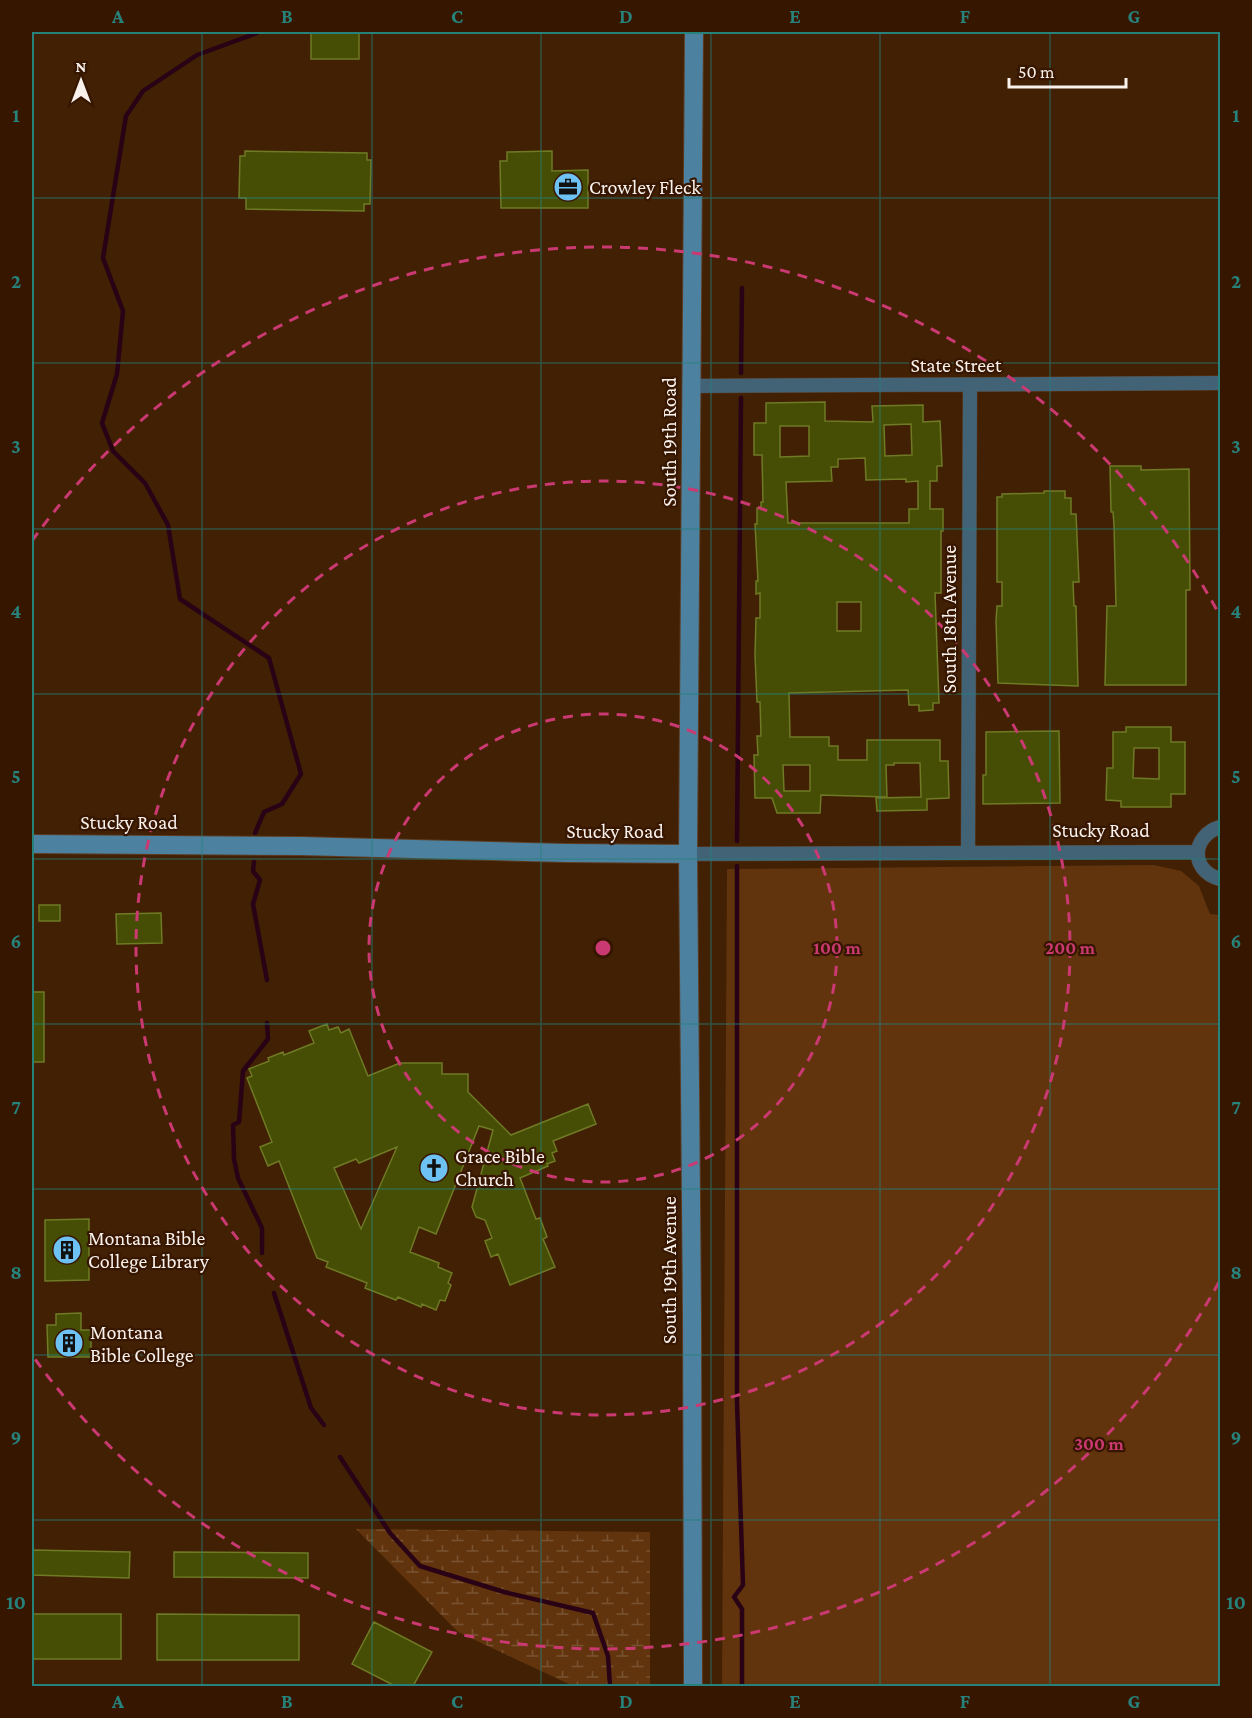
<svg xmlns="http://www.w3.org/2000/svg" width="1252" height="1718" font-family="'Crimson Pro',serif">
<defs>
<pattern id="wetland-marsh" width="20" height="14" patternUnits="userSpaceOnUse" patternTransform="scale(1.5)"><rect width="20" height="14" fill="#61340d"/><path d="M1 5h8M5 5V1M11 12h8M15 12V8" fill="none" stroke="#785230"/></pattern>
</defs>
<rect width="100%" height="100%" fill="#422003"/>
<path fill="#61340d" d="M1154 865 1181 871 1199 886 1210 914 1220 915V1686H722L727 869Z"/>
<path fill="url(#wetland-marsh)" d="M356 1529 650 1532V1686H573L458 1632Z"/>
<g fill="none" stroke-linecap="round" stroke-linejoin="round">
<path stroke="#2a0215" stroke-width="4.5" d="M741 373 742 288
M255 833 264 812 282 804 301 774 269 658 180 599 168 525 145 483 113 451 102 423 117 374 123 311 103 258 126 116 143 91 197 55 257 33V32
M737 841 741 398
M254 862 253 871 260 880 253 904 267 980
M737 866V1402L743 1585 734 1597 742 1609V1686
M262 1253V1228L238 1178 234 1159 233 1125 239 1122 243 1071 268 1039 267 1023
M274 1293 311 1408 324 1425
M340 1457 390 1533 420 1566 504 1592 593 1613 608 1656 610 1686"/>
</g>
<path fill="#464e05" stroke="#6f7a25" stroke-width="1.5" fill-rule="evenodd" d="M311 32H359V59H311Z
M245 151 367 153V160H371L370 204H364V211L246 209V198H239L240 156H245Z
M552 151V171L588 170V208H501L500 161H507V152Z
M825 402V421L873 422 872 406 923 405V422L940 421 942 466H937V481H930V509H943V531H941V593H935L939 703H933V710L919 711V705H909L908 690 789 693 790 737H829V746H838V760H867V740H940V761H948L949 798 927 799V810L877 811 876 798 921 797 920 763H894V765H886L887 797 821 795 820 813H777L772 798H755L754 755H758L757 736H761L760 702H757L755 655 756 618H760V593L756 594V581H758L755 524H757V508L761 507V502H763L762 455H754V423H766V403ZM911 424 912 455 885 456 884 425ZM780 426H809V456L780 457ZM865 458 866 480 906 479V482L918 481V509H909V523H788L786 482 832 481 831 467H838V459ZM837 602H861V631H837ZM783 765H810V791H784Z
M1110 466H1141V470L1189 469 1190 590H1186V685H1105L1107 606H1116L1114 525 1113 512H1111Z
M1044 491H1065V498H1071V514H1076L1079 582H1073L1074 606H1076L1078 686 998 683 996 621 997 606H1002V582H997V497H1002V494L1044 493Z
M1126 727H1171V742H1185V794H1171V807H1121V801L1106 800 1107 768H1113V732H1126ZM1134 748H1159V779L1133 778Z
M1059 731 1060 803 983 804V775H986V732Z
M39 905H60V921H39Z
M161 913 162 943 117 944 116 914Z
M32 992H44V1062H32Z
M327 1024 329 1030 338 1027 341 1033 349 1029 368 1076 400 1063H442V1074H468V1092L511 1135 588 1104 596 1124 553 1141 557 1151 552 1153 555 1161 547 1164 548 1166 520 1178 536 1219 540 1218 547 1237 543 1239 555 1267 510 1285 498 1254 491 1257 485 1241 492 1238 485 1220 476 1217 472 1207 493 1130 479 1126 436 1234 419 1227 410 1252 439 1263 438 1267 452 1273 448 1283 451 1285 445 1301 440 1300 436 1310 422 1304 421 1307 398 1297 396 1300 365 1288 367 1283 326 1267 328 1262 317 1258 279 1161 268 1166 260 1147 272 1142 247 1078 252 1076 249 1069 269 1061 268 1058 283 1052 284 1055 314 1043 309 1031ZM397 1147 361 1229 334 1168 356 1159 359 1163Z
M89 1219V1280L45 1281V1220Z
M81 1313V1330H91V1357H48L47 1325H56V1314Z
M32 1550 130 1552 129 1578 32 1575Z
M174 1552 308 1553V1578L174 1577Z
M32 1614H121V1659H32Z
M157 1614 299 1615V1660H157Z
M374 1622 432 1652 413 1686H395L352 1664Z"/>
<g fill="none" stroke-linecap="round" stroke-linejoin="round">
<g stroke="#5c3d24" stroke-width="15">
<path id="street" d="M692 386 1220 383
M1220 827C1191 836 1190 871 1220 879
M968 853 970 385
M688 854 1198 852"/>
</g>
<g stroke="#5c3d24" stroke-width="20">
<path id="secondary" d="M32 844 301 846 566 853 688 854
M693 1686 692 1317 688 854 694 32"/>
</g>
<use href="#street" stroke="#426276" stroke-width="14"/>
<use href="#secondary" stroke="#4d81a0" stroke-width="18"/>
</g>
<path fill="none" stroke="#26827b" stroke-width="1.5" stroke-opacity="0.55" d="M202 32V1686M372 32V1686M541 32V1686M711 32V1686M880 32V1686M1050 32V1686M32 198H1220M32 363H1220M32 529H1220M32 694H1220M32 859H1220M32 1024H1220M32 1189H1220M32 1355H1220M32 1520H1220"/>
<g fill="none" stroke="#ca3971" stroke-width="3" stroke-dasharray="10 8">
<circle cx="603" cy="948" r="234"/>
<circle cx="603" cy="948" r="467"/>
<path d="M1219 1282A701 701 0 0 1 32 1355M32 541A701 701 0 0 1 1219 614"/>
</g>
<defs>
<g id="office-disc" transform="scale(1.5)"><circle r="9.5" fill="#6ec2f3" stroke="#371600"/><path d="M-6-3h4V-5.5h4V-3h4V5H-6ZM-1-4.5V-3h2v-1.5ZM-6 0V1H6V0Z" fill="#111"/></g>
<g id="church-disc" transform="scale(1.5)"><circle r="9.5" fill="#6ec2f3" stroke="#371600"/><path d="M-1.2-6h2.4v3.5h3.3v2.4h-3.3V6h-2.4V-.1h-3.3v-2.4h3.3Z" fill="#111"/></g>
<g id="building-disc" transform="scale(1.5)"><circle r="9.5" fill="#6ec2f3" stroke="#371600"/><path d="M-4-6H4V6H1V3H-1V6H-4ZM-2.5-4.3h1.7v1.8h-1.7ZM.8-4.3h1.7v1.8H.8ZM-2.5-1h1.7V.8h-1.7ZM.8-1h1.7V.8H.8Z" fill="#111"/></g>
</defs>
<g fill-rule="evenodd">
<use href="#office-disc" x="568" y="187"/>
<use href="#church-disc" x="434" y="1168"/>
<use href="#building-disc" x="67" y="1250"/>
<use href="#building-disc" x="69" y="1343"/>
</g>
<g text-anchor="middle" stroke-width="4.5" stroke-linejoin="round" paint-order="stroke">
<g font-size="20" fill="#f9f1ec" stroke="#371600" text-anchor="start">
<text x="589" y="194">Crowley Fleck</text>
<text x="455" y="1163">Grace Bible<tspan x="455" dy="23">Church</tspan></text>
<text x="88" y="1245">Montana Bible<tspan x="88" dy="23">College Library</tspan></text>
<text x="90" y="1339">Montana<tspan x="90" dy="23">Bible College</tspan></text>
</g>
<g font-size="20" fill="#f9f1ec" stroke="#371600">
<text x="956" y="372">State Street</text>
<text transform="translate(669 442) rotate(-90)" y="7">South 19th Road</text>
<text transform="translate(949 619) rotate(-90)" y="7">South 18th Avenue</text>
<text x="129" y="829">Stucky Road</text>
<text x="1101" y="837">Stucky Road</text>
<text x="615" y="838">Stucky Road</text>
<text transform="translate(669 1270) rotate(-90)" y="7">South 19th Avenue</text>
</g>
</g>
<circle cx="603" cy="948" r="9" fill="#ca3971" stroke="#371600" stroke-width="3"/>
<g font-size="18" text-anchor="middle" font-weight="bold" fill="#ca3971" stroke="#371600" stroke-width="4.5" stroke-linejoin="round" paint-order="stroke">
<text x="837" y="954">100 m</text>
<text x="1070" y="954">200 m</text>
<text x="1099" y="1450">300 m</text>
</g>
<rect width="1252" height="1718" fill="none" stroke="#371600" stroke-width="66"/>
<g transform="translate(81 81)" stroke="#371600" stroke-width="4.5" paint-order="stroke">
<path d="M0-4.5L10 22L0 15L-10 22Z" fill="#f9f1ec"/>
<text y="-9" font-size="16" font-weight="bold" text-anchor="middle" fill="#f9f1ec">N</text>
</g>
<path d="M1009 78v9h117v-9" fill="none" stroke="#f9f1ec" stroke-width="3"/>
<text x="1018" y="78" font-size="18" fill="#f9f1ec" stroke="#371600" stroke-width="4.5" paint-order="stroke">50 m</text>
<rect x="33" y="33" width="1186" height="1652" fill="none" stroke="#26827b" stroke-width="2"/>
<g font-size="20" text-anchor="middle" font-weight="bold" fill="#26827b">
<text x="118" y="23">A</text>
<text x="287" y="23">B</text>
<text x="457" y="23">C</text>
<text x="626" y="23">D</text>
<text x="795" y="23">E</text>
<text x="965" y="23">F</text>
<text x="1134" y="23">G</text>
<text x="16" y="122">1</text>
<text x="1236" y="122">1</text>
<text x="16" y="288">2</text>
<text x="1236" y="288">2</text>
<text x="16" y="453">3</text>
<text x="1236" y="453">3</text>
<text x="16" y="618">4</text>
<text x="1236" y="618">4</text>
<text x="16" y="783">5</text>
<text x="1236" y="783">5</text>
<text x="16" y="948">6</text>
<text x="1236" y="948">6</text>
<text x="16" y="1114">7</text>
<text x="1236" y="1114">7</text>
<text x="16" y="1279">8</text>
<text x="1236" y="1279">8</text>
<text x="16" y="1444">9</text>
<text x="1236" y="1444">9</text>
<text x="16" y="1609">10</text>
<text x="1236" y="1609">10</text>
<text x="118" y="1708">A</text>
<text x="287" y="1708">B</text>
<text x="457" y="1708">C</text>
<text x="626" y="1708">D</text>
<text x="795" y="1708">E</text>
<text x="965" y="1708">F</text>
<text x="1134" y="1708">G</text>
</g>
</svg>
